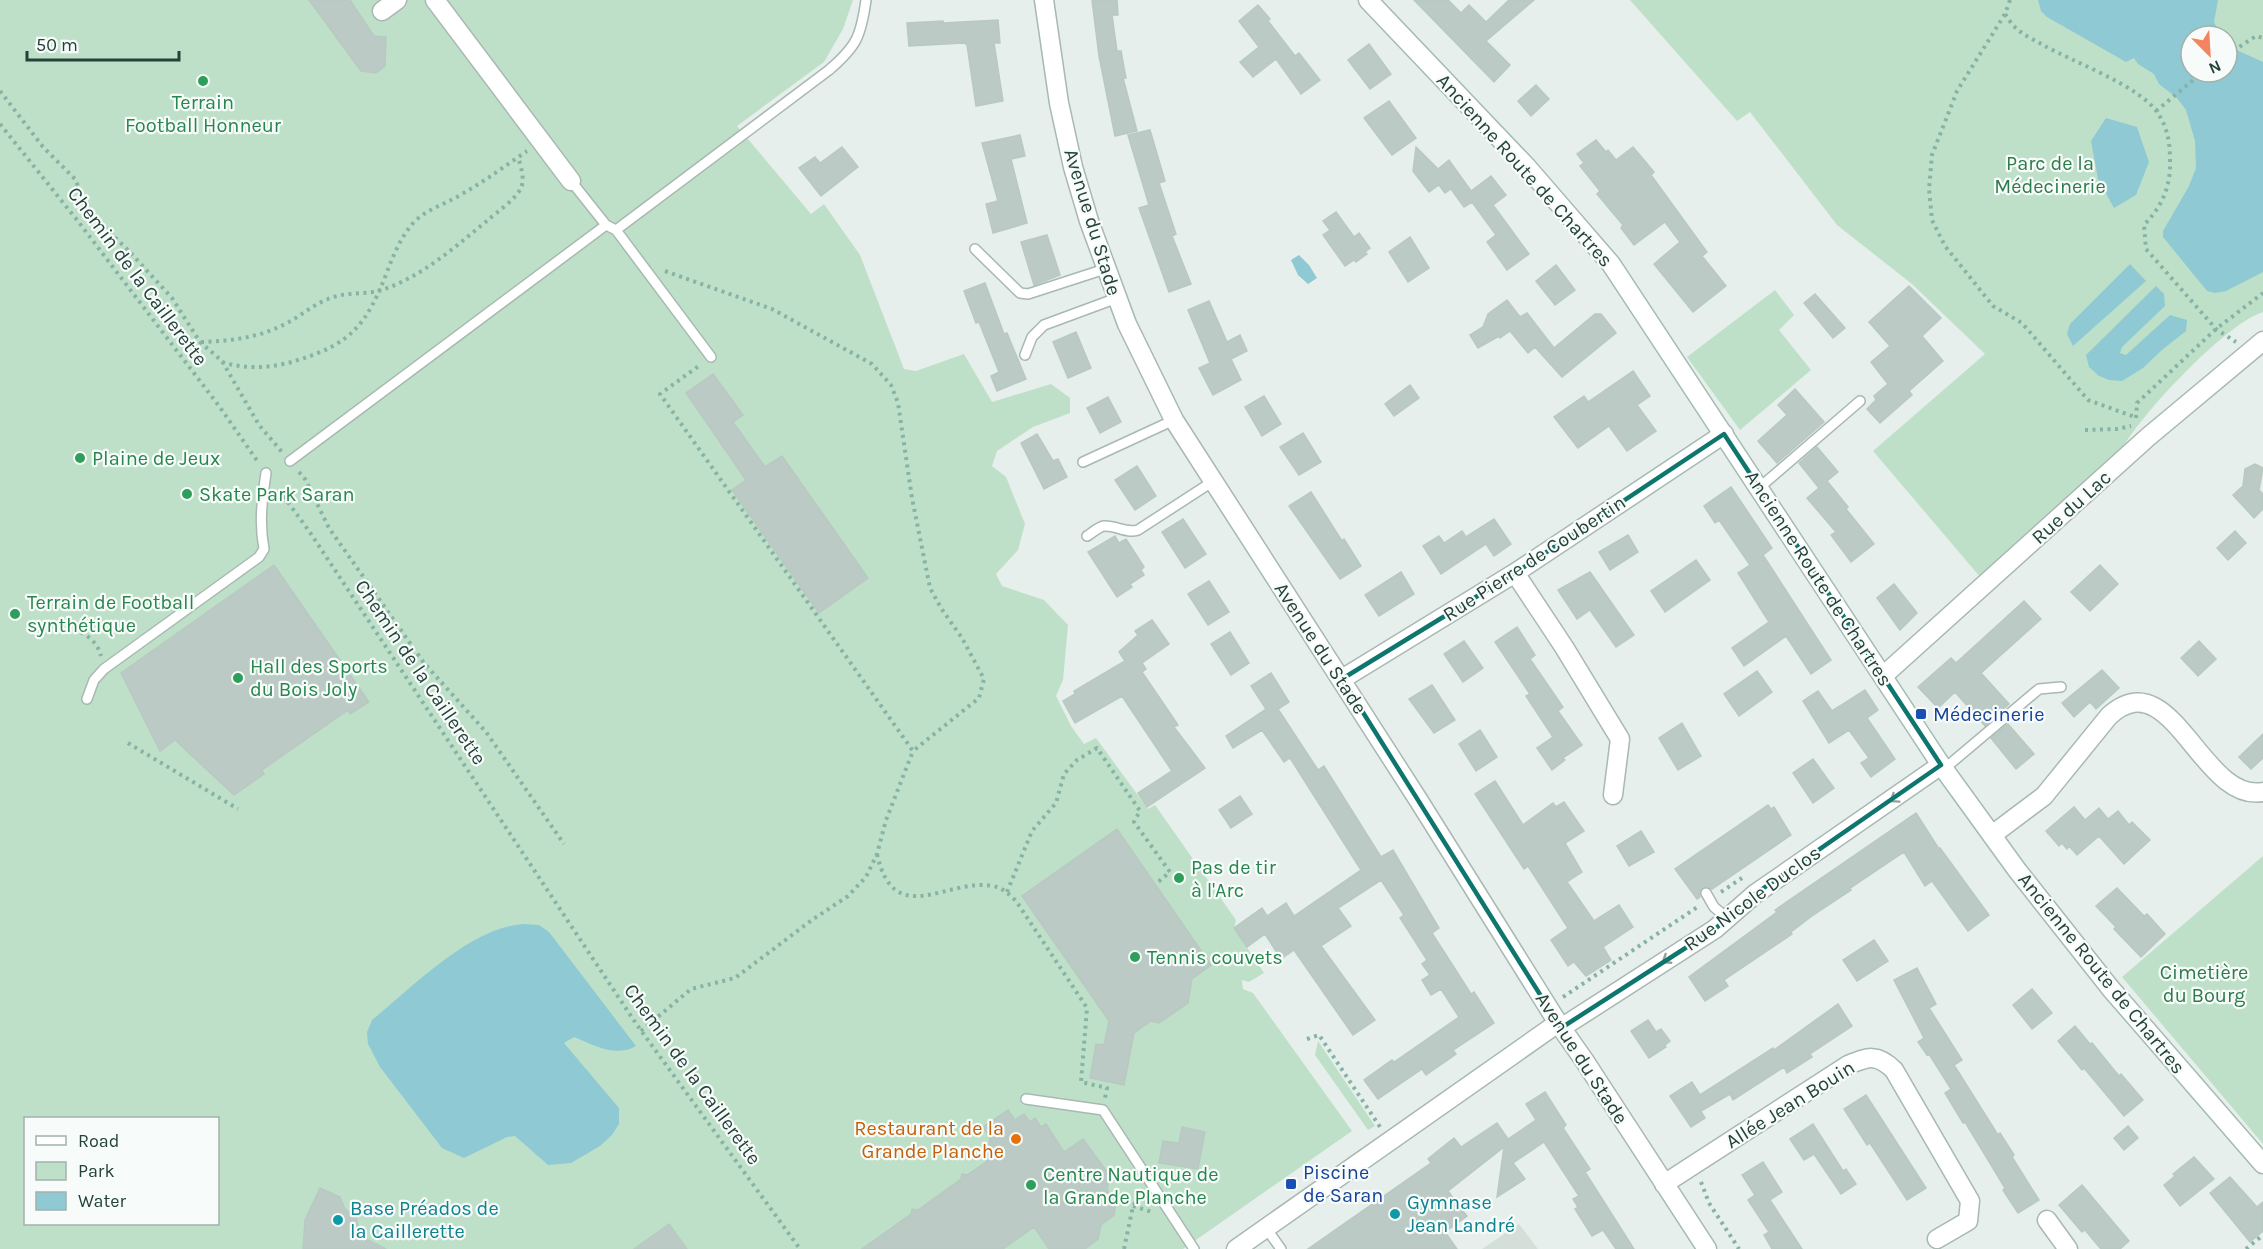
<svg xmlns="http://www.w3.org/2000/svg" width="2263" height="1249" font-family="Karla,sans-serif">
<rect width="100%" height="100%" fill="#e6efeb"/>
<path fill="#d4dfda" d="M1519 1224 1538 1249H1482Z"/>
<path fill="#bfe0c8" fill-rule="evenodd" d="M0 0H853L843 29 824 62 737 126 811 214 824 204 860 255 904 369 916 371 964 354 992 402 1051 384 1070 398V413L1033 427 997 451 992 466 1006 477 1025 524 1018 550 996 574 1002 586 1044 600 1068 625 1063 680 1056 696 1071 726 1084 744 1096 738 1148 809 1155 805 1236 920 1234 928 1264 973 1249 982 1242 980 1243 989 1253 993 1352 1131 1183 1249H0ZM26 1118H218V1224H26Z
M1630 0H2263V312C2227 323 2143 412 2124 446L1981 578 1873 451 1985 354 1912 284 1837 225 1750 112 1737 121ZM2191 36H2227V72H2191Z
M1775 290 1794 315 1779 330 1811 370 1740 430 1687 357Z
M2263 856V1144L2122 977Z
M1318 1041 1375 1126 1368 1130 1315 1055Z"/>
<path fill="#8ec9d4" d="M2038 0H2218L2214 22 2221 36H2191V72H2227V43L2230 47 2263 62V272L2226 291 2215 293 2207 291 2163 237V231L2189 186 2196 168 2195 141 2186 110 2177 98 2159 84 2154 74 2138 64 2134 58 2126 62 2047 17 2041 11Z
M2106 118 2137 127 2149 162 2136 195 2114 208 2098 179 2091 141Z
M1299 255 1309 265 1317 278 1308 284 1298 275 1291 260Z
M2130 264 2146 281 2073 346 2067 334 2070 324Z
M2156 286 2164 294 2165 306 2122 347 2120 353 2126 355 2170 315 2187 320 2186 331 2162 350 2143 368 2122 381 2109 380 2099 376 2089 367 2086 355Z
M523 924 539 925 549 932 636 1046C615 1058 594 1045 574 1037L564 1043 619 1108V1124L612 1135 600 1146 571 1163 548 1165 515 1136 507 1137 464 1158 442 1148 380 1067 368 1044 367 1032 372 1020C413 987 469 928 523 924Z"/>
<path fill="#bbcac4" stroke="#b8c9c2" stroke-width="1.5" d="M309 0H350L374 36 386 37 385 66 376 73 361 71Z
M1092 0H1117L1118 15H1112L1117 51H1121L1126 78H1123L1137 131 1115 136 1099 56Z
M1414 0H1448L1461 13 1469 5 1486 22 1509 0H1534L1486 41 1510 65 1494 82Z
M1258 5 1270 19 1268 21 1295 56 1299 53 1320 80 1301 94 1276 59 1253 77 1240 62 1259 47 1239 21Z
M998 20 1000 43H994L1003 101 976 106 967 45 964 43 909 46 907 23 943 21V23Z
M1369 44 1391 74 1370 89 1348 60Z
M1536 85 1549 99 1531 116 1518 101Z
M1389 101 1416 138 1392 155 1364 118Z
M1150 130 1165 181 1159 183 1176 234 1172 236 1191 284 1169 292 1139 208 1149 205 1128 135Z
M1020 135 1025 156 1011 159 1027 223 993 233 986 204 998 201 982 143Z
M1596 140 1606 152 1608 150 1616 160 1633 147 1654 172 1651 175 1707 252 1702 256 1726 286 1693 312 1654 264 1680 242 1665 222 1634 245 1621 228 1623 225 1597 194 1600 191 1580 166 1584 163 1577 154Z
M842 147 858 167 821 196 799 168 815 157 820 163Z
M1416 147 1438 169 1449 160 1471 191 1491 176 1506 195 1493 205 1529 254 1507 270 1487 242 1496 235 1472 202 1464 207 1451 189 1445 193 1439 185 1429 192 1413 171Z
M1336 212 1354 237 1359 233 1370 248 1365 252 1367 254 1356 262 1354 260 1345 266 1323 235 1330 230 1323 221Z
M1047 235 1060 275 1034 285 1021 242Z
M1410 237 1429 268 1408 282 1389 252Z
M1556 265 1575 290 1555 305 1536 281Z
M985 283 1004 334 1007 333 1026 379 997 391 991 376 999 372 979 322 976 323 964 291Z
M1909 286 1941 318 1922 336 1943 361 1909 391 1912 395 1880 423 1867 409 1876 400 1874 396 1888 384 1871 362 1890 346 1869 322Z
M1815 294 1845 328 1833 338 1804 303Z
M1507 300 1520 317 1527 313 1554 348 1595 314H1601L1616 333 1562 377 1535 347 1528 353 1510 331 1500 338 1499 336 1478 348 1470 335 1483 327 1488 314Z
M1209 301 1227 342 1240 335 1247 351 1231 359 1241 380 1213 395 1199 368 1210 363 1188 310Z
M1076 332 1091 368 1068 378 1053 342Z
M1633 371 1650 396 1637 405 1656 431 1627 451 1609 426 1578 448 1554 417 1584 396 1588 402Z
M713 374 743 415 733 422 765 467 782 456 868 578 819 613 732 490 746 480 686 393Z
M1410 385 1419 398 1394 416 1385 404Z
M1795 389 1824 422 1777 463 1758 441 1787 415 1778 405Z
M1264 396 1281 424 1262 436 1245 407Z
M1108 397 1121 422 1100 433 1087 408Z
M1303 433 1321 462 1299 475 1280 447Z
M1037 434 1053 461 1058 459 1067 477 1044 489 1021 443Z
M1817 447 1838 472 1827 481 1848 507 1846 509 1874 544 1851 562 1831 535 1836 532 1807 498 1819 488 1799 463Z
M2255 464 2263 468 2259 490 2263 494V509L2254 518 2233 495 2243 486 2245 469Z
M1137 466 1156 496 1135 510 1115 480Z
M1731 487 1772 548 1763 555 1831 660 1811 674 1786 636 1744 666 1732 648 1769 622 1738 573 1750 565 1719 520 1715 523 1704 506Z
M1311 492 1342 541 1344 539 1361 566 1340 579 1289 506Z
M1183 519 1206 554 1185 568 1162 532Z
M1494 519 1511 544 1494 556 1486 544 1441 574 1423 546 1439 536 1444 543 1462 531 1466 537Z
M2235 531 2246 543 2228 560 2217 548Z
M1628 535 1638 552 1610 570 1599 552Z
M1115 536 1119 543 1126 539 1144 567 1141 570 1144 575 1130 584 1132 587 1117 597 1088 552Z
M1696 560 1710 580 1665 612 1651 591Z
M274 565 369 702 350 714 348 710 262 770 264 774 234 795 175 740 160 751 121 673Z
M2100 565 2118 584 2090 611 2071 592Z
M1401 572 1414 594 1379 616 1365 595Z
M1590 572 1634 635 1616 647 1590 610 1577 619 1558 590Z
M1209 581 1229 612 1208 625 1188 594Z
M1894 584 1917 613 1900 630 1877 598Z
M2024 601 2041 619 1981 673 2009 704 1985 726 1955 692 1938 708 1918 687 1951 658 1956 663Z
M1152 620 1169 644 1142 663 1146 669 1142 672 1178 725 1174 727 1205 768 1147 807 1138 793 1172 771 1122 696 1075 723 1063 701 1075 694 1074 691 1125 661 1119 652 1138 635 1135 631Z
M1517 627 1535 655 1530 659 1563 707 1558 711 1582 745 1563 758 1565 760 1552 770 1537 748 1553 737 1526 696 1530 694 1495 642Z
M1230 632 1249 663 1231 675 1211 644Z
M1464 641 1483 668 1463 682 1444 654Z
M2199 641 2216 659 2198 676 2181 658Z
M2102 670 2119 688 2096 709 2090 702 2074 717 2062 703Z
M1757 671 1772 692 1739 716 1724 694Z
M1271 673 1289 702 1278 709 1318 770 1324 766 1381 857 1393 850 1439 928 1432 933 1471 994 1474 992 1494 1023 1453 1050 1456 1054 1426 1075 1422 1069 1378 1099 1364 1080 1392 1060 1394 1062 1459 1017 1441 989 1431 995 1422 980 1430 975 1422 964 1427 960 1400 918 1404 915 1381 880 1338 908 1351 926 1321 946 1375 1020 1353 1035 1294 950 1281 959 1265 934 1247 947 1234 928 1262 908 1267 916 1286 903 1294 916 1361 870 1290 758 1284 762 1262 730 1233 748 1226 736 1266 709 1251 686Z
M1432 685 1455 720 1434 733 1409 699Z
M1865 690 1878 710 1867 718 1895 759 1871 777 1861 763 1869 758 1849 730 1829 743 1803 701 1818 691 1832 711Z
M1682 723 1701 756 1678 770 1659 738Z
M2008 724 2034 754 2016 769 1991 738Z
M1480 730 1497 757 1476 771 1459 744Z
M2263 734V758L2251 769 2239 757Z
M1813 759 1834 788 1813 803 1793 773Z
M1495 781 1523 825 1553 803 1556 807 1564 802 1584 831 1565 843 1582 872 1567 882 1594 921 1619 905 1633 927 1603 947 1611 960 1586 976 1574 962 1568 966 1551 940 1568 928 1528 866 1524 869 1475 794Z
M1240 796 1252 814 1231 828 1219 810Z
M1768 805 1771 809 1774 807 1791 835 1712 889 1707 886 1702 887 1699 892 1700 897 1697 899 1675 869Z
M2074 807 2085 820 2099 808 2108 819 2118 811 2129 825 2132 822 2150 840 2124 864 2099 836 2077 855 2069 846 2067 849 2062 843 2059 846 2046 831Z
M1916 813 1939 849 1940 848 1989 915 1968 931 1932 881 1925 886 1904 852 1849 889 1851 890 1812 916 1791 932 1792 934 1724 980 1728 986 1705 1001 1689 977 1777 912 1775 910Z
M1117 829 1211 965 1192 979 1188 1003 1159 1023 1151 1021 1134 1033 1124 1085 1090 1078 1096 1044 1104 1045 1109 1021 1022 896Z
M1641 831 1654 852 1629 866 1617 846Z
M2117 888 2144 916 2147 914 2165 934 2141 957 2114 929 2116 927 2096 906Z
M1874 940 1888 961 1857 981 1843 960Z
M1917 968 1936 1004 1929 1008 1962 1060 1954 1065 1998 1135 2000 1133 2014 1155 2012 1157 2039 1200 2018 1213 2003 1190 2005 1188 1965 1122 1963 1123 1945 1093 1951 1089 1929 1054 1927 1055 1918 1042 1924 1038 1894 980Z
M2032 989 2052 1013 2032 1029 2013 1005Z
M1838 1004 1852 1026 1810 1054 1812 1057 1787 1073 1784 1067 1733 1100 1730 1094 1701 1111 1705 1118 1691 1127 1670 1096 1692 1082 1700 1095 1773 1048 1774 1050Z
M1648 1020 1656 1032 1661 1029 1670 1041 1665 1045 1666 1047 1649 1058 1631 1031Z
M2075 1026 2090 1044 2092 1043 2119 1076 2121 1074 2143 1100 2124 1116 2084 1068 2082 1070 2058 1041Z
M1545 1092 1566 1125 1563 1128 1590 1169 1585 1172 1634 1249H1616L1603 1230 1592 1236 1575 1209 1578 1207 1573 1199 1579 1196 1544 1142 1513 1163 1525 1179 1497 1197 1504 1147 1448 1191 1467 1216 1445 1232 1457 1249H1308L1431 1163 1428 1159 1454 1138 1461 1147 1497 1123 1508 1139 1536 1120 1526 1104Z
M1866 1095 1926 1188 1907 1200 1870 1143 1867 1145 1844 1109Z
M1008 1110 1015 1120 1024 1114 1030 1122 1035 1118 1041 1127 1046 1124 1064 1152 1083 1139 1110 1176 1107 1190 1116 1204 1114 1215 1101 1225 1098 1239 1085 1249H1049L1034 1227 1003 1249H862L911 1214 912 1209 918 1210 961 1179 962 1174 967 1175 986 1162 990 1138 983 1127Z
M1813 1124 1843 1171 1846 1169 1856 1184 1841 1194 1814 1154 1804 1160 1790 1139Z
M2128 1126 2138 1138 2124 1150 2114 1138Z
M1182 1127 1205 1132 1198 1169 1159 1163 1163 1141 1179 1143Z
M2194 1157 2214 1179 2180 1206 2164 1185 2175 1176 2173 1174Z
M1763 1162 1782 1192 1770 1200 1802 1249H1772L1764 1235 1769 1232 1748 1200 1755 1195 1742 1175Z
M2230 1177 2257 1207 2263 1202V1231L2250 1242 2210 1193Z
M2082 1185 2129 1241 2120 1249H2101L2085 1230 2082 1232 2059 1205Z
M320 1188 340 1197 345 1209 356 1217 360 1236 386 1249H303L305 1220Z
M669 1224 687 1249H634Z"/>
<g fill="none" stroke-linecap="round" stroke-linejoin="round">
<g stroke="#a8b8b2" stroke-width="12">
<path id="lane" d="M571 181 606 225 616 230 711 357
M616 230 829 70C857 46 861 36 866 0
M975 249 1020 293 1028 294 1105 269
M1025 355 1032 337 1044 325 1117 298
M290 461 606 225
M1083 462 1174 420
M1759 488 1860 401
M1087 536C1092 533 1098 527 1104 526 1116 525 1126 534 1138 530L1212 482
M87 699 94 680 104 669 259 557 264 549C259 523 262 500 266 473
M1944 769 2039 689 2061 687
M1706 893 1714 907 1727 918
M1026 1099 1103 1110 1194 1249
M1266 1228 1281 1249"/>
</g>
<g stroke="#a8b8b2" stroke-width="21">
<path id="street" d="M435 0 571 181
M1044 0 1059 103 1073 167 1089 221 1127 324 1174 420 1419 801 1558 1023 1584 1060 1707 1249
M382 11 397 0
M1515 573 1564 647 1620 739 1613 795
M1883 676 2148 437 2263 341
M1342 679 1515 573 1724 434
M1992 835 2044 796 2109 716C2172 659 2201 803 2263 792
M1561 1028 1715 929 1755 894 1941 765
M1664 1184 1848 1065C1868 1057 1877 1053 1894 1070L1970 1201 1968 1221 1937 1239
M2047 1220 2068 1249
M1236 1249 1558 1023"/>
</g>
<g stroke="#a4bbb3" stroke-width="21">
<path id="secondary" d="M1368 0 1527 167 1611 264 1941 765 2017 870 2111 989 2263 1164"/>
</g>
<path stroke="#86b3a5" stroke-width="4" stroke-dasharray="3 4.5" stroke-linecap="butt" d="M2010 0 2005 14 1957 91 1932 155 1929 189 1932 220 1945 246 1993 306 2022 323 2088 400 2135 417
M2005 14C2017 33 2024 34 2043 45 2073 62 2138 85 2157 112 2167 126 2170 142 2170 159 2171 186 2163 205 2144 225L2146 249 2216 329 2236 342
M2227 55 2256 36 2263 38
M0 91 43 147 75 179 83 198 100 223 128 250 172 298 200 342 222 361 259 425 282 452
M2156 111 2203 72
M0 124 77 220 219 406 258 462
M665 271 772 309 872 364 891 385 898 403 912 498 930 588 941 608 962 638 984 679 979 698 913 751
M201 342C230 341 258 338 285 324 300 317 312 305 328 299 347 291 366 295 382 290 423 276 455 247 488 220 497 212 516 199 521 188 525 179 521 167 518 157
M222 362C246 370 274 368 298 360 351 344 367 324 387 272 394 254 401 236 415 221 429 208 446 204 462 194 485 181 505 166 527 151
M2136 418 2137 403 2216 329 2263 293
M2085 430 2117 429 2131 426
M299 472 305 479 329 528 424 663 486 732 564 844
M279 490 309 531 637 1025 800 1249
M74 629C87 635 97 641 101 656
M128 743 238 809
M877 854C894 931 948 877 993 886 1003 888 1009 894 1016 901L1087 1008 1081 1082 1107 1088 1105 1098
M1007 892 1032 831 1056 803 1064 774 1077 760 1097 748 1140 811 1134 822 1170 872 1158 882
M1721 892 1742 878
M1563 997 1699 906
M641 1031 691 989 735 978 812 920 848 896 866 877 877 854 886 820 913 751 660 394 700 365
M1307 1039 1319 1035 1380 1127
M1701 1182 1709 1203 1739 1249
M1133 1206 1152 1212
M1124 1249 1133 1206 1142 1193
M2246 1249 2263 1235"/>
<use href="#lane" stroke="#fff" stroke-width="9"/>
<use href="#street" stroke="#fff" stroke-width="18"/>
<use href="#secondary" stroke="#fff" stroke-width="18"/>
</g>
<defs><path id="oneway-chevron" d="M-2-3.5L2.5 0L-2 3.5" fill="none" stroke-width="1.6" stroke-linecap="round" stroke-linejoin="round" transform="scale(1.5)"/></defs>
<g stroke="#92a09c">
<use href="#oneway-chevron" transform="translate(1894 799) rotate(146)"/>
<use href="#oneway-chevron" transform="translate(1666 960) rotate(147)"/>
</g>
<path fill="none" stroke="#0f766e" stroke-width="4.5" stroke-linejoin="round" d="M1724 434 1941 765 1755 894 1715 929 1561 1028 1342 679 1515 573Z"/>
<g fill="#2e9e5b" stroke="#f7fbf9" stroke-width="2">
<circle cx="203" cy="81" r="6"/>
<circle cx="80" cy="458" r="6"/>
<circle cx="187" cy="494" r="6"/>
<circle cx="15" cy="614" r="6"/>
<circle cx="238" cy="678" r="6"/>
<circle cx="1179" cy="878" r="6"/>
<circle cx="1135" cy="957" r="6"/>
<circle cx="1031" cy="1185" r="6"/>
</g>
<g fill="#1a4fb4" stroke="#f7fbf9" stroke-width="2">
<rect x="1915" y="708" width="12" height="12" rx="3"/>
<rect x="1285" y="1178" width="12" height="12" rx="3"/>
</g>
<circle fill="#e8710a" stroke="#f7fbf9" stroke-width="2" cx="1016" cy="1139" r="6"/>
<g fill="#0f9aa8" stroke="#f7fbf9" stroke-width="2">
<circle cx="1395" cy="1214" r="6"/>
<circle cx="338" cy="1220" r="6"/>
</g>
<g text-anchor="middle" stroke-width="4.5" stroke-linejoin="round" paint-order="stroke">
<g font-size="20" fill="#27864d" stroke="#f7fbf9" text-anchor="start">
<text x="203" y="109" text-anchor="middle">Terrain<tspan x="203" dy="23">Football Honneur</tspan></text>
<text x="92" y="465">Plaine de Jeux</text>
<text x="199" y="501">Skate Park Saran</text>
<text x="27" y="609">Terrain de Football<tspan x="27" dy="23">synthétique</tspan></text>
<text x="250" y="673">Hall des Sports<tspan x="250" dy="23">du Bois Joly</tspan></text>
<text x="1191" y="874">Pas de tir<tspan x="1191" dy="23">à l'Arc</tspan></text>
<text x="1147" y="964">Tennis couvets</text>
<text x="1043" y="1181">Centre Nautique de<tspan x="1043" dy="23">la Grande Planche</tspan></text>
</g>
<g font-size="20" fill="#2d7a4b" stroke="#f7fbf9">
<text x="2050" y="170">Parc de la<tspan x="2050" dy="23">Médecinerie</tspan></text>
<text x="2204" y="979">Cimetière<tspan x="2204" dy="23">du Bourg</tspan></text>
</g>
<g font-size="20" fill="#24423a" stroke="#f7fbf9">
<text transform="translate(1525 170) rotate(48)" y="7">Ancienne Route de Chartres</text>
<text transform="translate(1093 222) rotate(73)" y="7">Avenue du Stade</text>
<text transform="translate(138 276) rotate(53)" y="7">Chemin de la Caillerette</text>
<text transform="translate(2071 507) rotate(-42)" y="7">Rue du Lac</text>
<text transform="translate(1534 558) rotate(-33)" y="7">Rue Pierre de Coubertin</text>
<text transform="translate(1819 578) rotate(57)" y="7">Ancienne Route de Chartres</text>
<text transform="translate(1321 648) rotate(57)" y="7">Avenue du Stade</text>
<text transform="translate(421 672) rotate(56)" y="7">Chemin de la Caillerette</text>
<text transform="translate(1752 898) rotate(-36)" y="7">Rue Nicole Duclos</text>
<text transform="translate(2102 973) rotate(51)" y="7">Ancienne Route de Chartres</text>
<text transform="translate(1582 1058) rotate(57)" y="7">Avenue du Stade</text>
<text transform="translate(693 1074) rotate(54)" y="7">Chemin de la Caillerette</text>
<text transform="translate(1790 1104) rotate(-32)" y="7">Allée Jean Bouin</text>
</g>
<g font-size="20" fill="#164399" stroke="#f7fbf9" text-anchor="start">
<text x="1933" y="721">Médecinerie</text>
<text x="1303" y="1179">Piscine<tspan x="1303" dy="23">de Saran</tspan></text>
</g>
<g font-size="20" fill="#c56008" stroke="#f7fbf9" text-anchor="end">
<text x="1004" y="1135">Restaurant de la<tspan x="1004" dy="23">Grande Planche</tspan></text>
</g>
<g font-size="20" fill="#0d838f" stroke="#f7fbf9" text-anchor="start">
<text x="1407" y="1209">Gymnase<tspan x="1407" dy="23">Jean Landré</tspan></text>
<text x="350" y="1215">Base Préados de<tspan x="350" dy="23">la Caillerette</tspan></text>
</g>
</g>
<rect x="24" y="1117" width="195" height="108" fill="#f7fbf9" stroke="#a3b1ad" stroke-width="1.5"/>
<rect x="36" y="1136" width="30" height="9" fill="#ffffff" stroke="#a3b1ad" stroke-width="1.5"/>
<text x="78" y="1147" font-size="18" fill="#24423a">Road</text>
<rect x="36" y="1162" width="30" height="18" fill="#bfe0c8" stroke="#a3b1ad" stroke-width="1.5"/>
<text x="78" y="1177" font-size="18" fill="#24423a">Park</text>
<rect x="36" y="1192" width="30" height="18" fill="#8ec9d4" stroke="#a3b1ad" stroke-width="1.5"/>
<text x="78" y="1207" font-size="18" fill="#24423a">Water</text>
<g transform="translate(2209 54) rotate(156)"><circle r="28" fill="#f7fbf9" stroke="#a3b1ad" stroke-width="1.5"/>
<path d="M0-4.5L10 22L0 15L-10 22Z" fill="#f4845f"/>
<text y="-9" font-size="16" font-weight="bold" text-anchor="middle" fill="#24423a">N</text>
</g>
<path d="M27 51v9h152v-9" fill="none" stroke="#24423a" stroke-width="3"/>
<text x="36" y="51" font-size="18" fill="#24423a" stroke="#f7fbf9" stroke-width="4.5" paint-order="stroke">50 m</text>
</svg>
